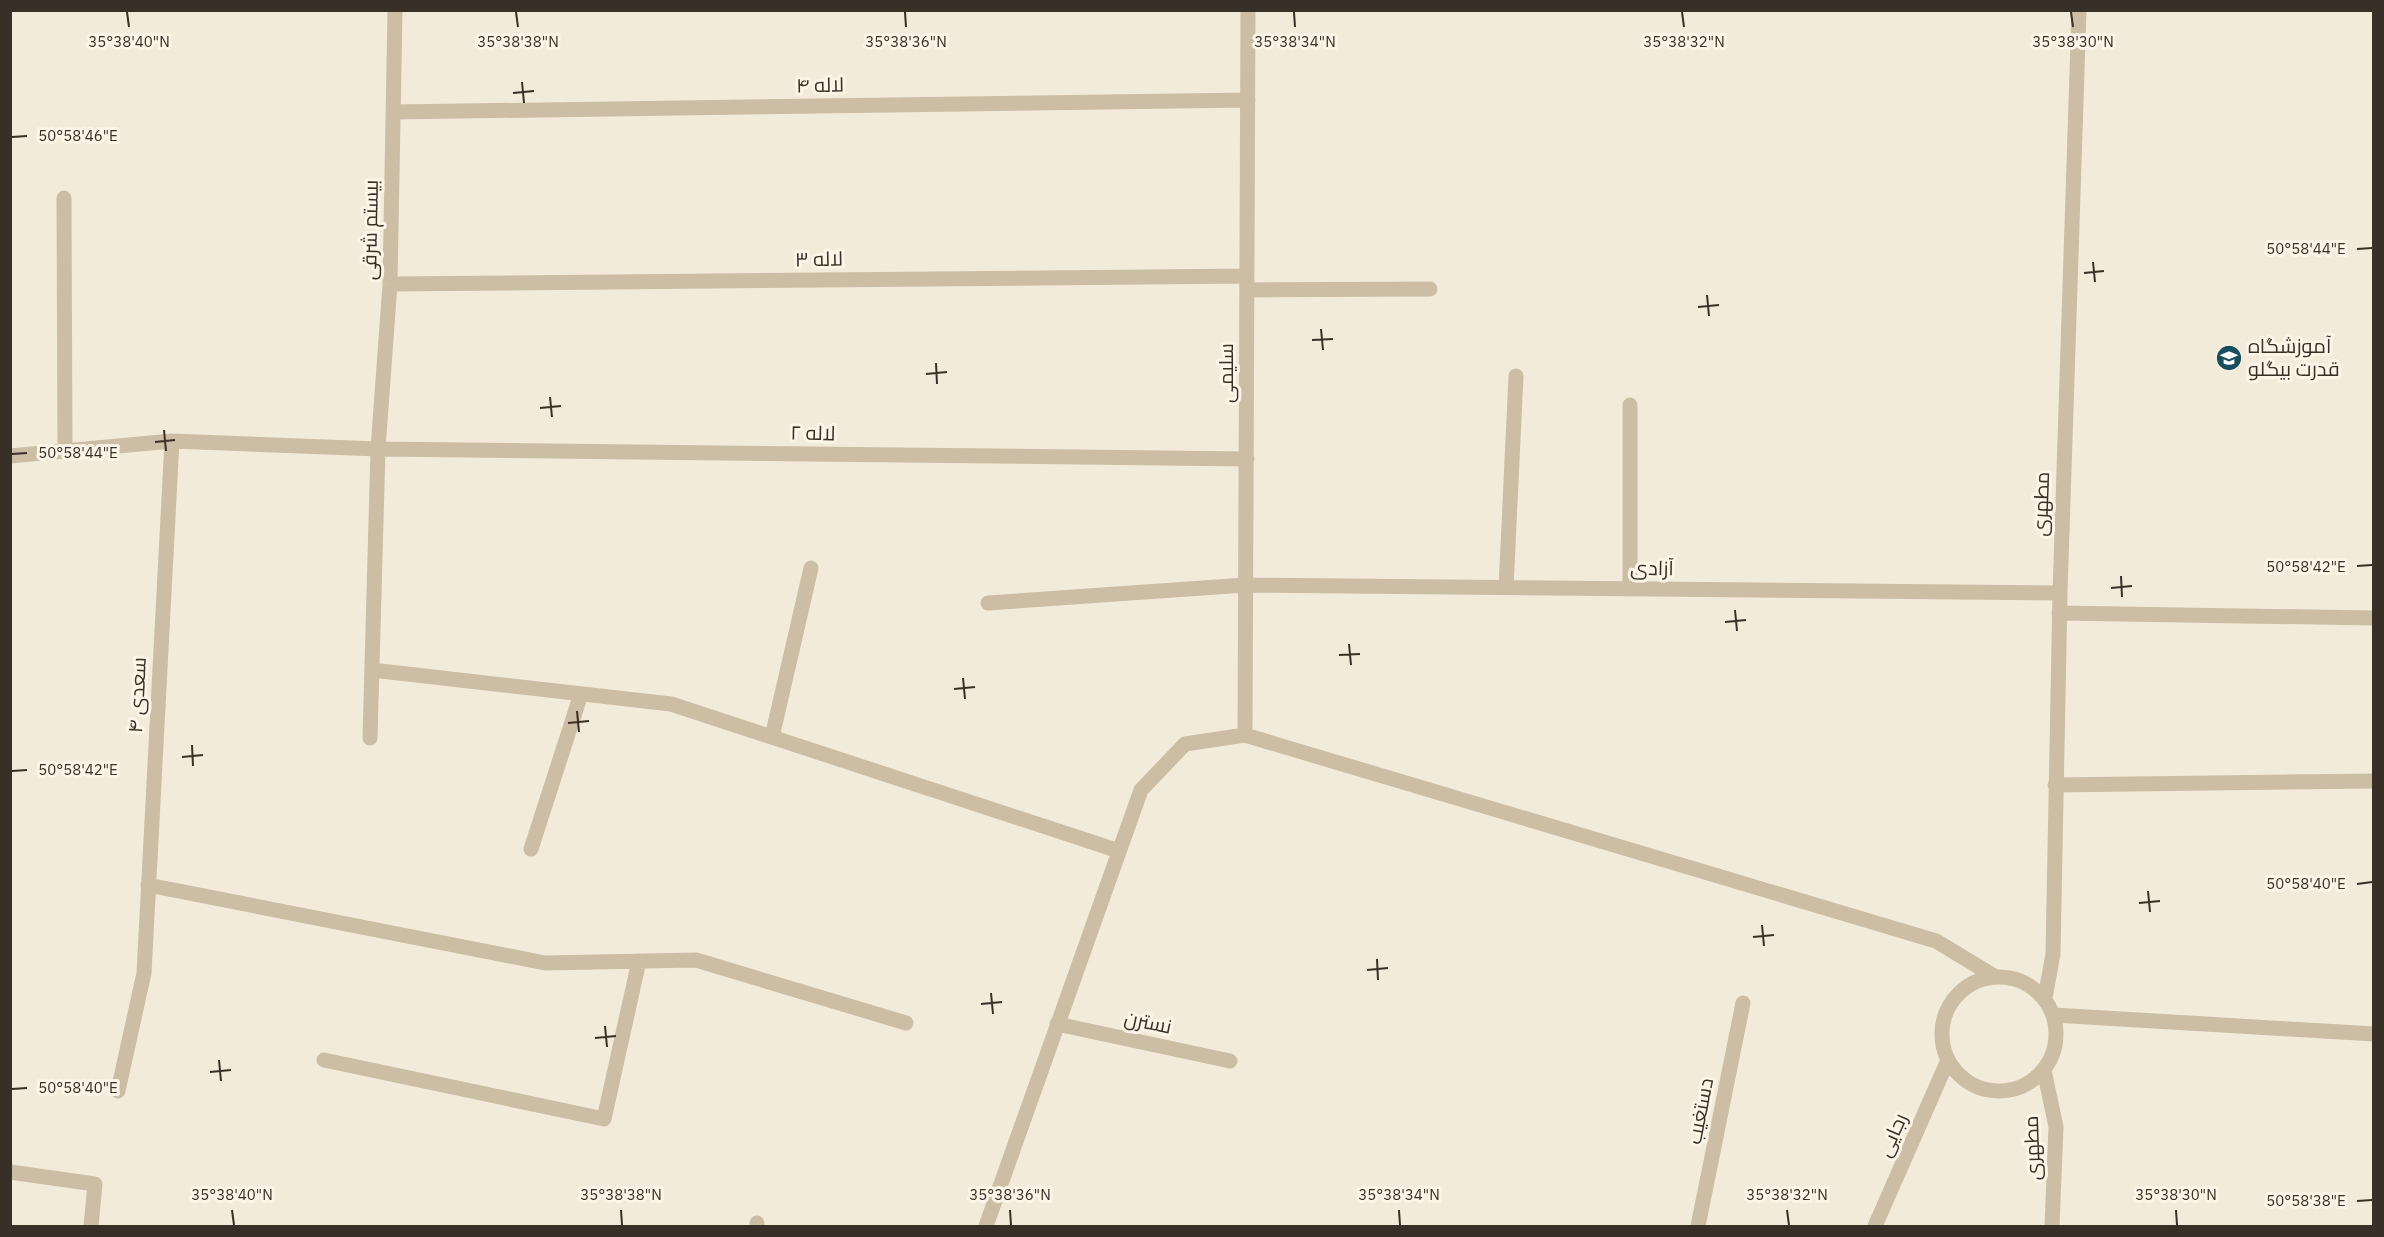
<svg xmlns="http://www.w3.org/2000/svg" width="2384" height="1237" font-family="'IBM Plex Sans',Cairo,sans-serif">
<rect width="100%" height="100%" fill="#f3ebda"/>
<g fill="none" stroke-linecap="round" stroke-linejoin="round">
<path stroke="#ccbda5" stroke-width="15" d="M393 112 1248 100
M64 198 65 452
M390 284 1247 276
M1247 290 1430 289
M10 456 172 441 378 449 1247 459
M1506 588 1516 376
M1630 589V405
M988 603 1245 585 2060 593
M2059 613 2374 618
M372 670 671 704 1119 851
M1245 735 1248 10
M772 737 811 568
M370 738 378 449 390 284 395 10
M2055 785 2374 781
M531 849 581 694
M148 885 545 963 696 960 906 1023
M1942 1034a57 57 0 1 1 114 0a57 57 0 1 1-114 0Z
M2045 998 2053 954 2060 593 2079 10
M2054 1015 2374 1034
M1057 1024 1230 1061
M324 1060 604 1119 639 961
M2044 1070 2056 1127 2052 1226
M118 1091 144 973 172 441
M10 1172 95 1184 91 1226
M757 1226V1223
M986 1226 1141 790 1185 744 1245 735 1936 941 1994 976
M1698 1226 1743 1003
M1875 1226 1948 1060"/>
</g>
<path fill="none" stroke="#382f27" stroke-width="2" d="M127 12 129 27M516 12 518 27M905 12 906 27M1294 12 1295 27M1682 12 1684 27M2071 12 2073 27M522 82 524 103M513 93 534 91M12 137 27 136M2357 249 2372 248M2093 262 2095 282M2084 273 2104 271M1707 295 1709 316M1698 307 1719 305M1321 329 1323 350M1312 340 1333 339M936 363 937 384M926 374 947 372M550 397 552 417M540 408 561 406M164 430 166 451M155 442 175 440M12 454 27 453M2357 566 2372 565M2121 576 2122 597M2111 588 2132 586M1735 610 1737 631M1725 622 1746 620M1349 644 1351 665M1339 655 1360 654M963 678 965 699M954 689 975 687M577 711 579 732M568 723 589 721M192 745 193 766M182 757 203 755M12 771 27 770M2357 884 2372 882M2148 891 2150 912M2139 903 2160 901M1762 925 1764 946M1753 937 1774 935M1377 959 1378 980M1367 970 1388 968M991 993 993 1014M981 1004 1002 1002M605 1026 607 1047M595 1038 616 1036M219 1060 221 1081M210 1072 231 1070M12 1089 27 1088M2357 1201 2372 1200M232 1210 234 1225M621 1210 622 1225M1010 1210 1011 1225M1399 1210 1400 1225M1787 1210 1789 1225M2176 1210 2177 1225"/>
<defs>
<g id="school-disc" transform="scale(1.35)"><circle r="9.5" fill="#194e5c" stroke="#fbf4e7"/><path d="M0-5L7-2L0 1L-7-2ZM-4 1L0 2.5L4 1V4Q0 6-4 4Z" fill="#fff"/></g>
</defs>
<g fill-rule="evenodd">
<use href="#school-disc" x="2229" y="358"/>
</g>
<g text-anchor="middle" stroke-width="6" stroke-linejoin="round" paint-order="stroke">
<g font-size="20" fill="#382f27" stroke="#fbf4e7">
<text transform="translate(820 85) rotate(-1)" y="7">لاله ۴</text>
<text transform="translate(370 230) rotate(-89)" y="7">بیستم شرقی</text>
<text transform="translate(819 259) rotate(-1)" y="7">لاله ۳</text>
<text transform="translate(1226 373) rotate(-90)" y="7">سلیمی</text>
<text transform="translate(813 433) rotate(1)" y="7">لاله ۲</text>
<text transform="translate(2041 504) rotate(-88)" y="7">مطهری</text>
<text transform="translate(1652 568) rotate(1)" y="7">آزادی</text>
<text transform="translate(137 695) rotate(-87)" y="7">سعدی ۴</text>
<text transform="translate(1148 1022) rotate(12)" y="7">نسترن</text>
<text transform="translate(1700 1111) rotate(-79)" y="7">دستغیب</text>
<text transform="translate(1892 1135) rotate(-66)" y="7">رجایی</text>
<text transform="translate(2032 1148) rotate(-92)" y="7">مطهری</text>
</g>
<g font-size="20" fill="#382f27" stroke="#fbf4e7" text-anchor="start">
<text x="2248" y="353">آموزشگاه<tspan x="2248" dy="23">قدرت بیگلو</tspan></text>
</g>
</g>
<g font-size="15" text-anchor="middle" fill="#382f27" stroke="#fbf4e7" stroke-width="6" stroke-linejoin="round" paint-order="stroke">
<text x="129" y="47">35°38'40"N</text>
<text x="518" y="47">35°38'38"N</text>
<text x="906" y="47">35°38'36"N</text>
<text x="1295" y="47">35°38'34"N</text>
<text x="1684" y="47">35°38'32"N</text>
<text x="2073" y="47">35°38'30"N</text>
<text x="78" y="141">50°58'46"E</text>
<text x="2306" y="254">50°58'44"E</text>
<text x="78" y="458">50°58'44"E</text>
<text x="2306" y="572">50°58'42"E</text>
<text x="78" y="775">50°58'42"E</text>
<text x="2306" y="889">50°58'40"E</text>
<text x="78" y="1093">50°58'40"E</text>
<text x="232" y="1200">35°38'40"N</text>
<text x="621" y="1200">35°38'38"N</text>
<text x="1010" y="1200">35°38'36"N</text>
<text x="1399" y="1200">35°38'34"N</text>
<text x="1787" y="1200">35°38'32"N</text>
<text x="2176" y="1200">35°38'30"N</text>
<text x="2306" y="1206">50°58'38"E</text>
</g>
<rect width="2384" height="1237" fill="none" stroke="#382f27" stroke-width="24"/>
</svg>
